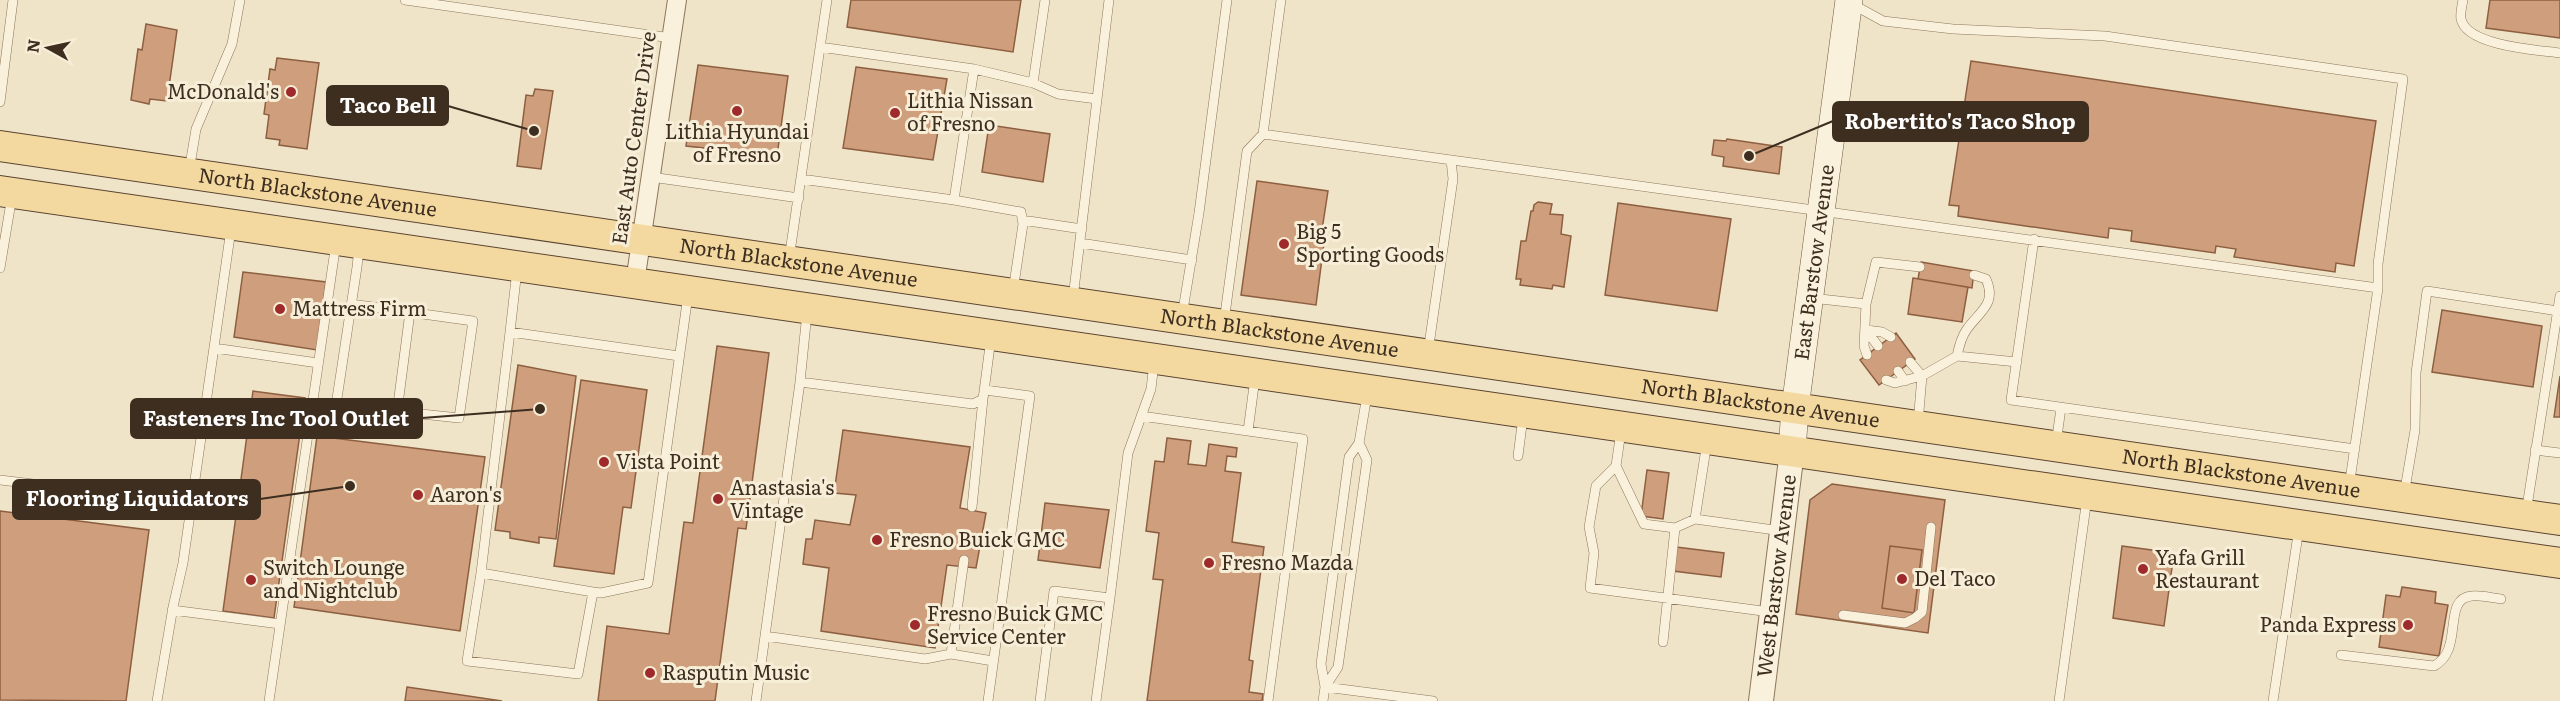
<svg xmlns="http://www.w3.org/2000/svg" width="2560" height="701" font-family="Literata,serif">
<rect width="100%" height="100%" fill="#f0e4c8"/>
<path fill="#cf9f7d" stroke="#8d5f41" stroke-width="1.5" d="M851 0H1021L1013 52 847 27Z
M2490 0H2560V38L2486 28Z
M146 24 177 30 167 101 150 99 149 104 131 100 138 49 142 50Z
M277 58 319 63 307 149 279 145 280 140 266 138 269 115 264 114 270 69 275 70Z
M1971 61 2376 121 2354 266 2336 263 2335 272 2234 257 2236 249 2216 246 2215 253 2131 241 2132 231 2109 228 2108 238 1958 216 1959 206 1949 205Z
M698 65 788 76 777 156 686 146Z
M856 67 947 79 933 160 843 148Z
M535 89 553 91 541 169 517 166 526 95 533 96Z
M989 125 1050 134 1043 182 982 172Z
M1727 139 1782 147 1779 174 1723 166 1724 157 1712 155 1714 140 1726 141Z
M1257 181 1328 191 1320 243H1324L1316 305 1241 295Z
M1538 202 1552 204 1550 214 1563 215 1561 234 1571 236 1564 287 1553 285 1552 289 1520 285 1521 279H1516L1521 241H1526L1531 211H1533L1534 205Z
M1618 203 1731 219 1717 311 1605 295Z
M1921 262 1974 271 1972 288 1918 279Z
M243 272 326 282 317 350 234 337Z
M1913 278 1968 287 1962 322 1908 314Z
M2442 310 2542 326 2533 387 2432 372Z
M1896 333 1915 359 1879 385 1860 360Z
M717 346 769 353 746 529 738 528 715 701H598L607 626 669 634 684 522 693 523Z
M518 365 576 376 556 539 539 537V543L510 538V532L495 530Z
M2560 376V417H2554Z
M581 380 647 390 631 508 623 507 614 574 554 566Z
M253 391 305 398 274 618 223 611Z
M843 430 970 447 960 508 986 513 976 568 947 565 935 648 821 631 829 568 803 564 806 539H812L815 520 850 525 856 495 834 493Z
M317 436 485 457 460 631 294 607Z
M1167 438 1191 441 1188 464 1206 466 1209 444 1237 448 1236 457 1227 456 1225 471 1241 473 1232 542 1264 547 1249 660 1253 661 1249 692 1263 694 1262 701H1147L1163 580 1153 579 1159 533 1146 531 1155 461 1164 462Z
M1647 470 1669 473 1663 519 1641 516Z
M1832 484 1945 500 1928 633 1796 614 1810 500Z
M1045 503 1109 510 1100 568 1038 560Z
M0 511 149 530 126 701 0 700Z
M1890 546 1922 550 1914 613 1882 608Z
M2122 546 2174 553 2164 626 2113 618Z
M1676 547 1724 553 1721 577 1673 571Z
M2402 587 2436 592 2435 603 2448 605 2439 656 2379 647 2386 595 2400 597Z
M407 687 502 701H405Z"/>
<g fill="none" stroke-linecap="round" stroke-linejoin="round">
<g stroke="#8d765c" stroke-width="10">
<path id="service" d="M405 0 671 38
M2463 0C2462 5 2460 14 2461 19 2467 46 2537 50 2560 53
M1852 4 1883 21 1953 29 2105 36 2403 79 2378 264V288L2349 487
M820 47 974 69
M1033 83 1058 94 1097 99
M0 102 13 0
M1263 134 2378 288
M189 171 196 129 232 44 240 0
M651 177 799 198
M801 179 954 200
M1022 220 1082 229
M2034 239 2011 400 2355 449
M1080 243 1192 260
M789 259 827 0
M0 268 12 196
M1013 291 1023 224 1021 212 954 200 974 69 1033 83 1045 0
M1073 298 1109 0
M1811 298 1866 304
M351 304 473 321 459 418 336 405 357 267 359 248
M807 313 800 382 973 404 983 399 991 338
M1182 316 1199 213 1227 0
M1224 322 1247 151 1263 134 1281 0
M1866 330 1882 332 1891 337
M1866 330 1878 346
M510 332 517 270
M214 348 318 363
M1428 352 1453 179 1451 160
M1867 355 1864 346 1866 304 1876 262 1920 267
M1957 356C1959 346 1962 336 1967 329 1980 311 1997 304 1986 279L1974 275
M1898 371 1905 381
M1255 378 1248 431 1303 439 1268 701
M1886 380 1895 383 1922 376 1910 362
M985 390 1030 396 988 701
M397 412 410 312
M1141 416 1248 431
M1918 423 1922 376 1957 356 2017 362
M1621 431 1616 466 1596 486 1589 527 1594 553 1590 588 1770 612
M1707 442 1695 519 1782 531
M2056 444 2061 408
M2535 450 2560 453
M1518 456 1523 417
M1616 466 1644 524 1675 528 1663 642
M0 480 191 503
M2404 495 2415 430 2416 373 2427 291 2558 311
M972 507 983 399
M2526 513 2560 296
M1675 528 1695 519
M964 560 951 654 993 661
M481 573 510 332 679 356
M593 592 578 674 467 661 481 573 593 592 601 593 648 583 688 295
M172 610 280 624
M1843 615 1905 623 1915 618 1922 612 1931 527
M765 636 925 659 951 654
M2341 655 2434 666C2465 650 2441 598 2472 596 2481 595 2492 598 2501 599
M1325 687 1338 667 1367 460 1359 443
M1325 687 1433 701
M157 701 173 607 183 563 231 229
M269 701 336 243
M756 701 800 382
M1040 701 1054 591 1110 598 1128 453 1151 389 1154 363
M1096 701 1110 598
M1323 701 1325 687 1321 664 1349 457 1359 443 1367 395
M2059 701 2087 498
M2273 701 2299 528"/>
</g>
<g stroke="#8d765c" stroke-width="20">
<path id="minor" d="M635 282 677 0"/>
</g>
<g stroke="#8d765c" stroke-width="26">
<g id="tertiary">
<path id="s1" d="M1761 701 1792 451"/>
</g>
</g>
<g stroke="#6f573f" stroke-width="28">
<g id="secondary">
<path id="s2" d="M1792 451 1795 408 1849 0"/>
</g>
</g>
<g stroke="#5b4430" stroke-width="32">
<g id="primary">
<path id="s3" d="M0 146 2560 520"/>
<path d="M0 191 2560 563"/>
</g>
</g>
<use href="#service" stroke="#faf1dc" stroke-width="9"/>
<use href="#minor" stroke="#faf1dc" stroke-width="18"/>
<use href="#tertiary" stroke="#faf1dc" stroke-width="24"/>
<use href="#secondary" stroke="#faf1dc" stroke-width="27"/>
<use href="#primary" stroke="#f3d9a0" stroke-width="30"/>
</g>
<g fill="#9e2a2b" stroke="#f7eed8" stroke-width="2">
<circle cx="291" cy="92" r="6"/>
<circle cx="737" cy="111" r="6"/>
<circle cx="895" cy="113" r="6"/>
<circle cx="1284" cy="244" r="6"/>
<circle cx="280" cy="309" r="6"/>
<circle cx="604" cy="462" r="6"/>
<circle cx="418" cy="495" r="6"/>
<circle cx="718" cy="499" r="6"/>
<circle cx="877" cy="540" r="6"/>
<circle cx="1209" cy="563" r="6"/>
<circle cx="2143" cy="569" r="6"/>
<circle cx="1902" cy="579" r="6"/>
<circle cx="251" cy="580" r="6"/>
<circle cx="915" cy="625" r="6"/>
<circle cx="2408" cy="625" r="6"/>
<circle cx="650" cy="673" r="6"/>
</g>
<g text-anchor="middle" stroke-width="6" stroke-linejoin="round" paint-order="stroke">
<g font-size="20" fill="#3d2e20" stroke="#f7eed8" text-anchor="start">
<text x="279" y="99" text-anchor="end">McDonald's</text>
<text x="907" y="108">Lithia Nissan<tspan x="907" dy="23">of Fresno</tspan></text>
<text x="737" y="139" text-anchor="middle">Lithia Hyundai<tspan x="737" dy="23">of Fresno</tspan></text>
<text x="1296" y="239">Big 5<tspan x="1296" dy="23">Sporting Goods</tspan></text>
<text x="292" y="316">Mattress Firm</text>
<text x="616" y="469">Vista Point</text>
<text x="730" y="495">Anastasia's<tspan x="730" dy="23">Vintage</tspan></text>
<text x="430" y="502">Aaron's</text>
<text x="889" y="547">Fresno Buick GMC</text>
<text x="2155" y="565">Yafa Grill<tspan x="2155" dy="23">Restaurant</tspan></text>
<text x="1221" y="570">Fresno Mazda</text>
<text x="263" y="575">Switch Lounge<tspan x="263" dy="23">and Nightclub</tspan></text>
<text x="1914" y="586">Del Taco</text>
<text x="927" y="621">Fresno Buick GMC<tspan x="927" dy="23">Service Center</tspan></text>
<text x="2396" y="632" text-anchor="end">Panda Express</text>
<text x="662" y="680">Rasputin Music</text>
</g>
<g font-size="20" fill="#3d2e20" stroke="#f7eed8">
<text transform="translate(634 138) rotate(-82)" y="7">East Auto Center Drive</text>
<text dy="7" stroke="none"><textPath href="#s3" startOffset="321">North Blackstone Avenue</textPath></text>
<text dy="7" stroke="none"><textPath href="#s2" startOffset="190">East Barstow Avenue</textPath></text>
<text dy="7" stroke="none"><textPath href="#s3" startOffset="807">North Blackstone Avenue</textPath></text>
<text dy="7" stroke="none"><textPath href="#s3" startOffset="1293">North Blackstone Avenue</textPath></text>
<text dy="7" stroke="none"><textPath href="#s3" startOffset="1779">North Blackstone Avenue</textPath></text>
<text dy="7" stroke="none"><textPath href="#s3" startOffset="2265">North Blackstone Avenue</textPath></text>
<text dy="7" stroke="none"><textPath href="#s1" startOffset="126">West Barstow Avenue</textPath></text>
</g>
</g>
<path fill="none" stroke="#3d2e20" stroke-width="2" d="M534 131L448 106M1749 156L1833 121M540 409L422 418M350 486L260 499"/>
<g fill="#3d2e20" stroke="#f7eed8" stroke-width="2">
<circle cx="534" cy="131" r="6"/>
<circle cx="1749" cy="156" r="6"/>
<circle cx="540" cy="409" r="6"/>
<circle cx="350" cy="486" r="6"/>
</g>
<g fill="#3d2e20" stroke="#3d2e20" stroke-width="2">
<rect x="327" y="86" width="121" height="39" rx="6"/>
<rect x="1833" y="102" width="255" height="39" rx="6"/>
<rect x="131" y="399" width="291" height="39" rx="6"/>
<rect x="13" y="480" width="247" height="39" rx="6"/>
</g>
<g font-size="21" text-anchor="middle" font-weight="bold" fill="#fff">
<text x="388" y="113">Taco Bell</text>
<text x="1960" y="129">Robertito's Taco Shop</text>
<text x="276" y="426">Fasteners Inc Tool Outlet</text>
<text x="137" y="506">Flooring Liquidators</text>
</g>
<g transform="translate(48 48) rotate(278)" stroke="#f7eed8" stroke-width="4.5" paint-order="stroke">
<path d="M0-4.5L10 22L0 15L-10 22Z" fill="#3d2e20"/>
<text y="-9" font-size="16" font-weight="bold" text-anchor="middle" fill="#3d2e20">N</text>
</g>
</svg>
